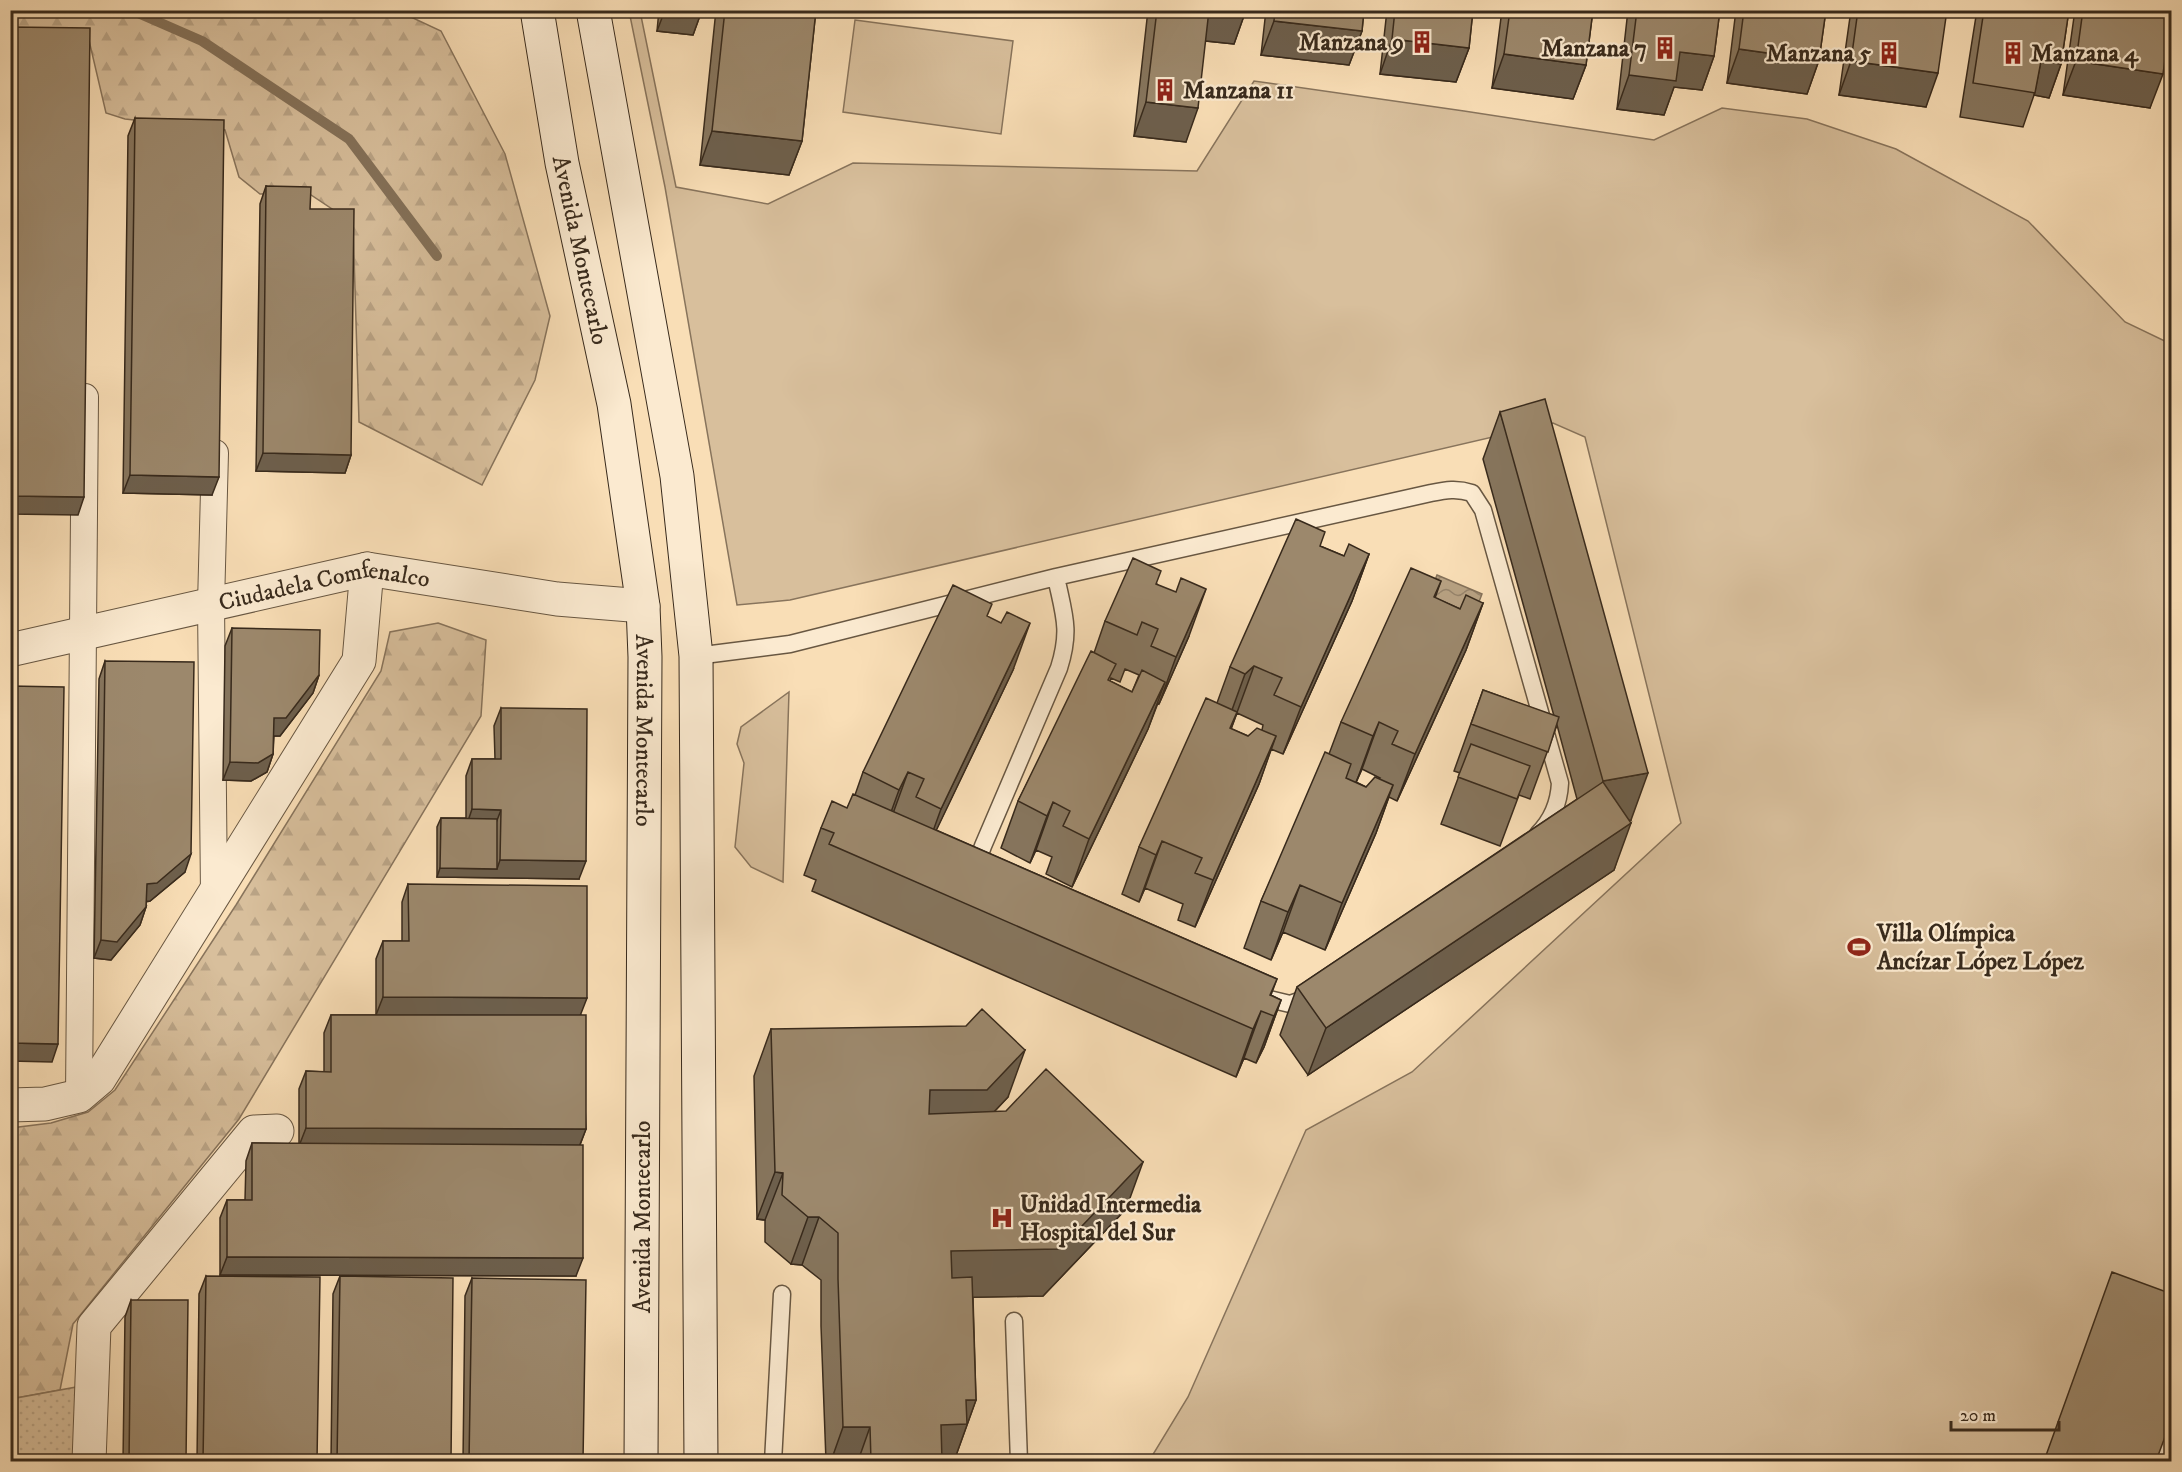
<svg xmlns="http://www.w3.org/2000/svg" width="2182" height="1472" font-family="'IM FELL DW Pica',serif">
<defs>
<pattern id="forest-firs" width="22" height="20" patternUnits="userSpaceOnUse" patternTransform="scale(1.5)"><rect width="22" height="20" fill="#d8bf9c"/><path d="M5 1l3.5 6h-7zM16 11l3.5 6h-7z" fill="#baa486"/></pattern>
<pattern id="park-dots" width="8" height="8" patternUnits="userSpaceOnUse" patternTransform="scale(1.5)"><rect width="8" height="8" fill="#d8bf9c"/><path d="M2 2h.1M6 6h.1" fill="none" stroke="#baa486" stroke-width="1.8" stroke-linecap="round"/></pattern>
<pattern id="water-waves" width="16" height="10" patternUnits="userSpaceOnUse" patternTransform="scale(1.5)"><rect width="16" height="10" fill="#b7a182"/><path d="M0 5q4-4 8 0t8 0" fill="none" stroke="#96836a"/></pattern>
</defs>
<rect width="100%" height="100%" fill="#f9deb6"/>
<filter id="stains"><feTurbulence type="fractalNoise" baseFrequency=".00333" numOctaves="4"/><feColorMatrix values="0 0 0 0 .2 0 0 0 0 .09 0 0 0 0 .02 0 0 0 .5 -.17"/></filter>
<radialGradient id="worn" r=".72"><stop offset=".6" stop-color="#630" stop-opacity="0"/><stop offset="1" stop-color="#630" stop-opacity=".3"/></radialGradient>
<path fill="#d8bf9c" stroke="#88745c" stroke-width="1.5" d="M629 11H640L676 187 768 204 853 163 1197 171 1254 81 1464 111 1654 140 1722 108 1807 119 1896 149 2028 221 2125 322 2171 344V1461H1149L1188 1397 1306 1130 1412 1072 1681 823 1585 437 1553 423 790 600 737 605 665 187Z
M855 20 1013 41 1001 134 843 112Z
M789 692 783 882 751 867 735 847 744 763 737 744 741 727Z"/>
<path fill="url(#forest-firs)" stroke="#88745c" stroke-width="1.5" d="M11 10H396L441 31 505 154 550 316 535 380 482 485 359 422 353 223 308 193 260 194 239 177 225 130 125 119 106 113 88 36 11 35Z
M438 623 486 640 481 716 239 1119 73 1324 60 1390 11 1399V1128L51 1123 88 1112 115 1090 236 905 381 671 390 632Z"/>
<path fill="url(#park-dots)" stroke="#88745c" stroke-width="1.5" d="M82 1386 80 1461 11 1462V1399Z"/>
<path fill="url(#water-waves)" stroke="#847159" stroke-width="1.5" d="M1437 575 1482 594 1472 620 1427 601Z"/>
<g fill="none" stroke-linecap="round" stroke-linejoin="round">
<path stroke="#847159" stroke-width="10" d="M131 10 202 41 349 139 437 256"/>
<g stroke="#685742" stroke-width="19">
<path id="service" d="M696 656 790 644 1056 577 1431 493C1446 490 1457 488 1472 493L1483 510 1560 783C1559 803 1552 820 1538 834
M978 871V860L983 846 1059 668C1071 630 1064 615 1056 577
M1260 997 1290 1004 1313 996
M1014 1321 1019 1462
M773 1462 782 1294"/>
</g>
<g stroke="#685742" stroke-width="28">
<path id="pedestrian" d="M214 895 211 604 215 453
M79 1096 85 397
M2167 1462 2172 1448"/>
</g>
<g stroke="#685742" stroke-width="35">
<g id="minor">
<path id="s1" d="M10 650 367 569 557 599 643 606"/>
<path d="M10 1105 45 1104 79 1096 99 1079 359 661 367 569"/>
<path d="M89 1462 94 1326 254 1132 277 1131"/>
</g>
</g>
<g stroke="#382a1c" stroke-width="35">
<g id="secondary">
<path id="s2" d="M537 10 562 163 614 404 643 606 645 657 641 1462"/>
<path d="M593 10 677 476 696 656 701 1462"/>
</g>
</g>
<use href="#service" stroke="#fbead0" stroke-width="16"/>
<use href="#pedestrian" stroke="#fbead0" stroke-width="26"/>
<use href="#minor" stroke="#fbead0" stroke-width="33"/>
<use href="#secondary" stroke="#fbead0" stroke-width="33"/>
</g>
<path fill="#86755d" stroke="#382a1c" stroke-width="1.5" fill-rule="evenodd" d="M659 10H702L693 35 657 31Z
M716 10H816L802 141 789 175 700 165Z
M1148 10H1246L1234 44 1205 41 1186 142 1134 136Z
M1266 10H1364L1362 31 1349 65 1261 55Z
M1387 10H1473L1469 48 1456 82 1380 74Z
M1502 10H1593L1586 65 1573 99 1492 88Z
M1628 10H1720L1714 56 1702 90 1674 87 1664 115 1617 109Z
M1736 10H1826L1819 60 1807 94 1727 83Z
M1851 10H1947L1926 107 1839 95Z
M1977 10H2069L2061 64 2049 98 2034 95 2023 127 1960 117Z
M2075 10H2172L2150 108 2063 95Z
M135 118 212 495 123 493 128 136Z
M266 186 310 209 351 455 345 473 256 471 260 204Z
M1500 412 1631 820H1629L1614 870 1308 1075 1280 1035 1297 987 1577 799 1557 725 1530 799 1519 795 1500 846 1441 824 1460 773 1454 771 1483 690 1554 716 1483 459Z
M1320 546 1344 556 1369 554 1352 601 1283 754 1271 749 1259 784 1195 927 1178 920 1183 904 1145 888 1139 902 1122 894 1139 847 1217 703 1230 667ZM1237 713 1263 725 1262 730 1248 736 1231 729Z
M1441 581 1435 598 1460 609 1483 603 1466 650 1397 801 1389 797 1376 833 1325 950 1283 932 1271 960 1244 948 1261 901 1329 754 1341 722ZM1362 769 1380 778 1379 779 1366 787 1356 782Z
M1157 584 1189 636 1159 704 1158 703 1148 729 1072 887 1046 874 1052 857 1036 850 1030 863 1001 848 1018 801 1094 653 1105 621ZM1125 669 1139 675 1132 692 1110 681 1111 678 1120 682Z
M232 628 319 675 313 693 280 736H274L273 754 267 772 251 781 223 780 225 646Z
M105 661 185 872 150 901 146 902V907L140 925 111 960 94 958 99 679Z
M1013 670 936 830 1277 979 1271 995 1281 1000 1264 1047 1256 1063 1244 1058 1236 1077 812 891 816 880 804 875 821 828 847 808 855 795 863 772Z
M501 708 579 879 437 877V827L441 818H466V776L472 759H495L494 726Z
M408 884 581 1015 586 1129 580 1145 576 1276 220 1275V1218L227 1200H245L246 1161 252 1143 299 1144V1089L306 1071 324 1072V1033L331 1015H376V959L383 941H402V902Z
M771 1029 1008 1097 994 1112 1126 1209 1043 1296 973 1297 976 1400 954 1461H826L821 1326V1280L802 1265 791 1264 765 1242V1220L757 1219 754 1076Z
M206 1276 317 1461H197L199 1294Z
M340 1276 451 1461H331L333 1294Z
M472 1278 583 1461H463L465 1296Z
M131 1300 186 1461H123L125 1317Z"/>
<path fill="#6d5f4c" stroke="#382a1c" stroke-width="1.5" d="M665 10H702L693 35 657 31Z
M1208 10H1246L1234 44 1197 40Z
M1274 21 1362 31 1349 65 1261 55Z
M1392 39 1469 48 1456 82 1380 74Z
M1739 49 1819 60 1807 94 1727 83Z
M1680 52 1714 56 1702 90 1674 87 1664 115 1617 109 1629 75Z
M1504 54 1586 65 1573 99 1492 88Z
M1851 61 1938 73 1926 107 1839 95Z
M2041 61 2061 64 2049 98 2034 95Z
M2076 61 2163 74 2150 108 2063 95Z
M1146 102 1198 108 1186 142 1134 136Z
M712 131 802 141 789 175 700 165Z
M263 453 351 455 345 473 256 471Z
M130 475 219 477 212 495 123 493Z
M10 496 84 497 78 515 10 514Z
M1369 554 1352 601 1283 754 1301 707Z
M1206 589 1189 636 1159 704 1176 657Z
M1483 603 1466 650 1397 801 1415 754Z
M1030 623 1013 670 924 856 941 809Z
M1254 666 1220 759 1228 721 1245 674Z
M319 675 313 693 280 736H268L274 718Z
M1165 682 1148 729 1072 887 1089 839Z
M1379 722 1362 769 1356 783 1373 736Z
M1276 736 1259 784 1195 927 1213 880Z
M273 754 267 772 251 781 223 780 230 762Z
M908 772 891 819 882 837 899 790Z
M1648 773 1631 820 1586 828 1603 781Z
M1393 785 1376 833 1325 950 1342 903Z
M1053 802 1036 850 1030 863 1047 816Z
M472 809 501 810 494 828 466 827Z
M1631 823 1614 870 1308 1075 1326 1028Z
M1162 841 1145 888 1139 902 1156 855Z
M191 854 185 872 150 901 140 902 147 884Z
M500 860 586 861 579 879 437 877 440 868 497 869Z
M1300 885 1283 932 1271 960 1288 912Z
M146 907 140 925 111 960 94 958 101 940Z
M383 997 587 998 580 1016 376 1015Z
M1281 1000 1264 1047 1256 1063 1274 1016Z
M1261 1011 1244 1058 1236 1077 1253 1029Z
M10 1043 58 1044 52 1062 10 1061Z
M1025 1050 1008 1097 970 1137H913L930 1090Z
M306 1128 586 1129 579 1147 299 1146Z
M1143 1162 1126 1209 1043 1296 934 1298 951 1251Z
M775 1172 783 1173 765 1220 757 1219Z
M808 1217H819L802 1265 791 1264Z
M227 1257 583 1258 576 1276 220 1275Z
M966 1400H976L954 1461H927L941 1425Z
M843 1427H870L858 1461H831Z"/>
<path fill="#9c886c" stroke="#382a1c" stroke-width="1.5" d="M725 10H816L802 141 712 131Z
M1157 10H1209L1198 108 1146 102Z
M1275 10H1364L1362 31 1274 21Z
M1395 10H1473L1469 48 1392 39Z
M1510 10H1593L1586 65 1504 54Z
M1637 10H1720L1714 56 1680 52 1676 81 1629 75Z
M1744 10H1826L1819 60 1739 49Z
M1858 10H1947L1938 73 1851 61Z
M1984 10H2069L2061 64 2041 61 2035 93 1973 83Z
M2083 10H2172L2163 74 2076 61Z
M10 27 90 28 84 497 10 496Z
M135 118 224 120 219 477 130 475Z
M266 186 311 187 310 209H354L351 455 263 453Z
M1545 399 1648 773 1603 781 1500 412Z
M1296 519 1325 532 1320 546 1344 556 1349 544 1369 554 1301 707 1274 695 1282 678 1254 666 1245 674 1230 667Z
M1133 558 1161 571 1156 584 1176 592 1181 578 1206 589 1176 657 1151 646 1158 629 1142 622 1137 635 1105 621Z
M1411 568 1441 581 1434 597 1460 609 1466 595 1483 603 1415 754 1392 744 1398 731 1379 722 1373 736 1341 722Z
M953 585 992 604 987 616 1001 623 1007 612 1030 623 941 809 916 797 924 779 908 772 899 790 863 772Z
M232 628 320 630 319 675 286 718H274L273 754 258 763 230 762Z
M1091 651 1116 664 1108 680 1132 692 1142 670 1165 682 1089 839 1063 826 1070 811 1053 802 1047 816 1018 801Z
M105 661 194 662 191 854 157 883 147 884 146 907 117 942 101 940Z
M10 686 64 687 58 1044 10 1043Z
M1483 690 1559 717 1548 752 1471 724Z
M1206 698 1237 712 1230 728 1248 736 1257 728 1276 736 1213 880 1195 873 1202 858 1162 841 1156 855 1139 847Z
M501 708 587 709 586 861 500 860 501 810 472 809V759H501Z
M1471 744 1530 766 1517 799 1458 777Z
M1325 752 1351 764 1346 778 1366 787 1375 777 1393 785 1342 903 1300 885 1288 912 1261 901Z
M1603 782 1631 823 1326 1028 1297 987Z
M853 794 1277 979 1270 995 1281 1000 1274 1016 1261 1011 1253 1029 829 844 834 833 821 828 832 801 847 808Z
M441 818 497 819V869L440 868Z
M408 884 587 886V998L383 997V941H409Z
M982 1009 1025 1050 987 1090H930L929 1114 1006 1111 1046 1069 1143 1162 1060 1249 951 1251 952 1278 972 1277 976 1400H966L967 1424 941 1425 942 1461H871L870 1427H843L838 1279V1233L819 1217H808L782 1195 783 1173 775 1172 771 1029 966 1026Z
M331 1015H586V1129L306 1128V1071L331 1072Z
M252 1143 583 1145V1258L227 1257V1200H252Z
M2112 1272 2172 1294V1418L2156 1461H2044Z
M206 1276 320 1277 317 1461H203Z
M340 1276 453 1278 451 1461H337Z
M472 1278 586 1280 583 1461H469Z
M131 1300H188L186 1461H129Z"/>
<defs>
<g id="building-bare" transform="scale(1.8)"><path d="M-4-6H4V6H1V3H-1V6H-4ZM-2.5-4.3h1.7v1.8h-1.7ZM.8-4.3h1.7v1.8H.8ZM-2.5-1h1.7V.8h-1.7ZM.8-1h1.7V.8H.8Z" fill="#8f2418" stroke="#fbead0" stroke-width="2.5" paint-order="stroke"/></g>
<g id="stadium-bare" transform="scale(1.8)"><path d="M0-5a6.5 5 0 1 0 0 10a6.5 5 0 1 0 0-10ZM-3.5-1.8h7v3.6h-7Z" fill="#8f2418" stroke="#fbead0" stroke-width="2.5" paint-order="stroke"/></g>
<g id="hospital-bare" transform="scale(1.8)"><path d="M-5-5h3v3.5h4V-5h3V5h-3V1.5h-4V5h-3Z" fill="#8f2418" stroke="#fbead0" stroke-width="2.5" paint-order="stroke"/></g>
</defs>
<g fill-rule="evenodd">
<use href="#building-bare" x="1422" y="42"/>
<use href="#building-bare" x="1665" y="48"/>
<use href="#building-bare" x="1889" y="53"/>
<use href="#building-bare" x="2013" y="53"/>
<use href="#building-bare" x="1165" y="90"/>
<use href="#stadium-bare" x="1859" y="947"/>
<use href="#hospital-bare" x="1002" y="1218"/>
</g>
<g text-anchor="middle" stroke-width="4.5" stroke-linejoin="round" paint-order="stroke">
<g font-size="24" font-weight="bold" fill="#382a1c" stroke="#fbead0" text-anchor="start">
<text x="1404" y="50" text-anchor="end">Manzana 9</text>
<text x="1647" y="56" text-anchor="end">Manzana 7</text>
<text x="1871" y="61" text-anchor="end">Manzana 5</text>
<text x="2031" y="61">Manzana 4</text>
<text x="1183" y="98">Manzana 11</text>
<text x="1877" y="941">Villa Olímpica<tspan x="1877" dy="28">Ancízar López López</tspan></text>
<text x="1020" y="1212">Unidad Intermedia<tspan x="1020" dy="28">Hospital del Sur</tspan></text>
</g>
<g font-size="24" fill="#382a1c" stroke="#fbead0">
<text dy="8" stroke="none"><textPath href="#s2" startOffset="244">Avenida Montecarlo</textPath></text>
<text dy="8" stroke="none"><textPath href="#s1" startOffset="322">Ciudadela Comfenalco</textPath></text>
<text dy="8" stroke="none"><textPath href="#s2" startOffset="730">Avenida Montecarlo</textPath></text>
<text transform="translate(642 1217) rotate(-90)" y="8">Avenida Montecarlo</text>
</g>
</g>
<rect width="2182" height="1472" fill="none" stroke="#f9deb6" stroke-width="36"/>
<rect x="12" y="12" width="2158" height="1448" fill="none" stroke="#382a1c" stroke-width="3"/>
<rect x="18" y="18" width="2146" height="1436" fill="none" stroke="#382a1c" stroke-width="1.5"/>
<path d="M1951 1421v9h108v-9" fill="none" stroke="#382a1c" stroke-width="3"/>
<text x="1960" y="1421" font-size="18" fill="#382a1c" stroke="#fbead0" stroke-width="4.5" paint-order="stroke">20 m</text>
<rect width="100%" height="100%" filter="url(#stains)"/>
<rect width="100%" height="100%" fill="url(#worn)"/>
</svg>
